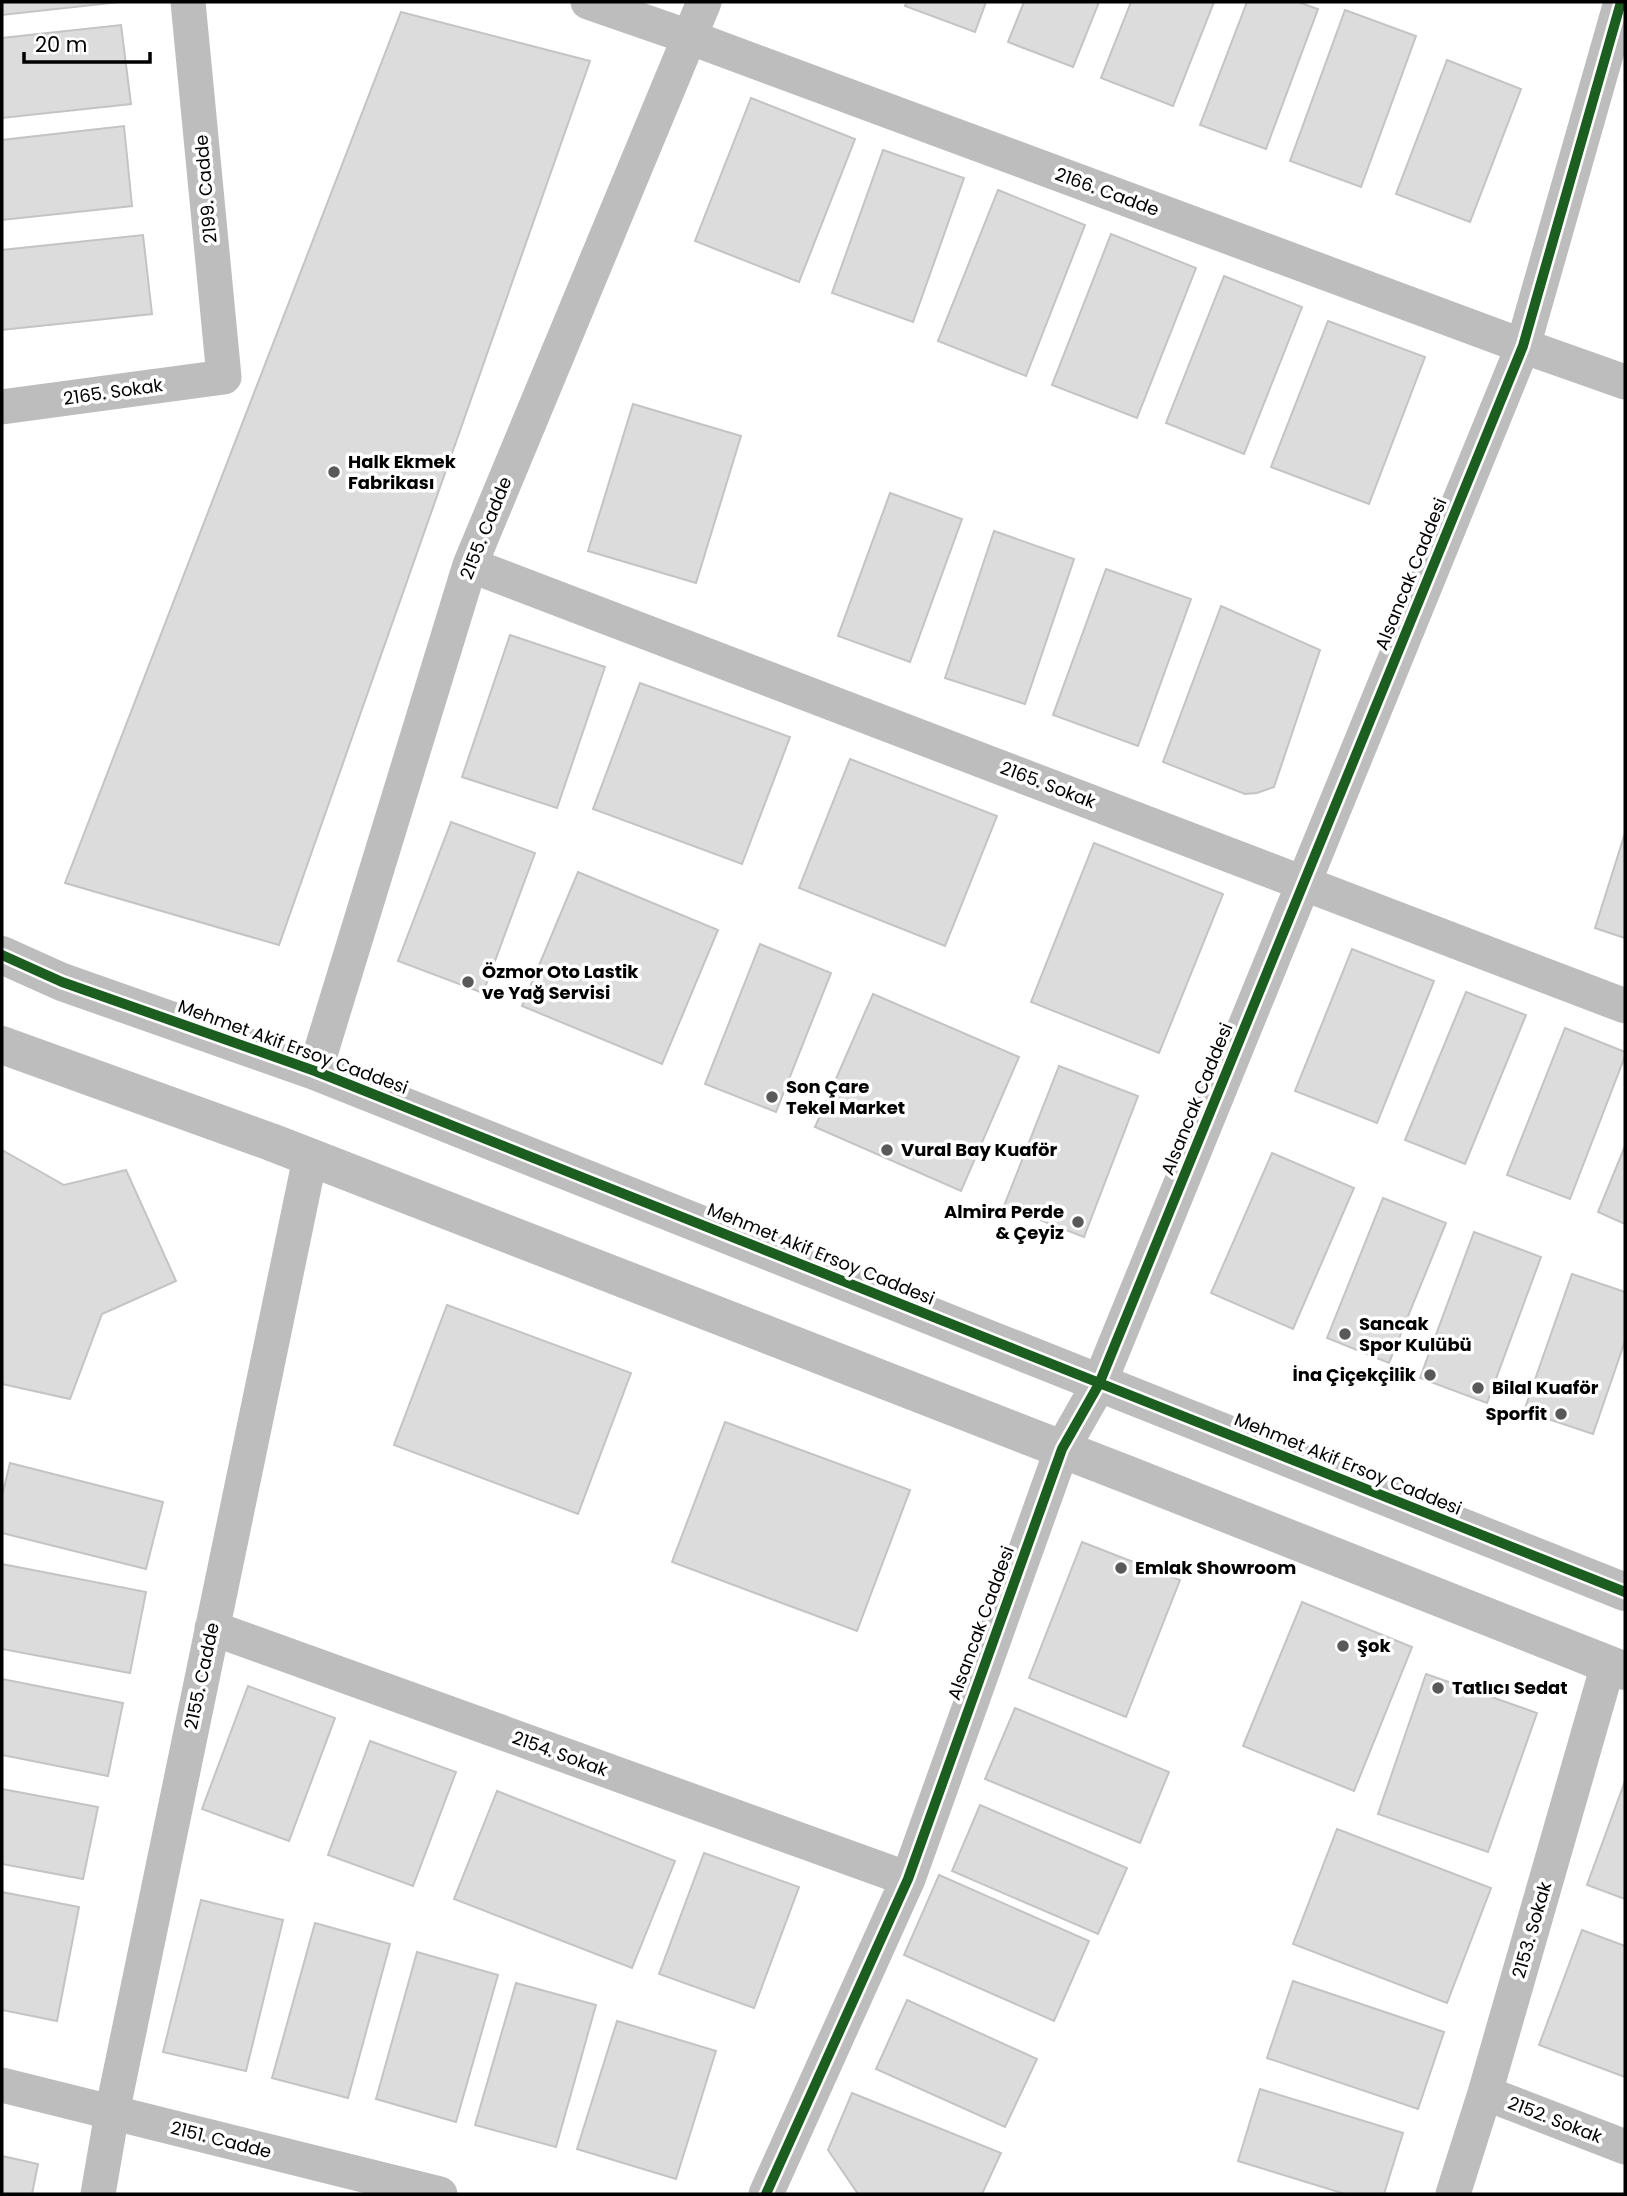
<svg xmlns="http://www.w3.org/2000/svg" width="1627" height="2196" font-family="Poppins,sans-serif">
<rect width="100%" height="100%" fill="#fff"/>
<path fill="#dcdcdc" stroke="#c4c4c4" stroke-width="2" d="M2 2H120L2 15Z
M907 2H986L975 32 905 6Z
M1024 2H1099L1073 67 1008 42Z
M1131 2H1214L1173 106 1101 78Z
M1247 2H1298L1318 9 1266 149 1200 125Z
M1345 10 1416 36 1361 187 1290 161Z
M401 12 590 61 279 945 65 883Z
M121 25 131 104 2 118V38Z
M1447 60 1521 89 1470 222 1396 194Z
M751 98 855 139 799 282 695 241Z
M124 126 132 206 2 220V140Z
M883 150 964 178 913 322 832 293Z
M998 190 1085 225 1026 376 938 341Z
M1111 234 1196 268 1137 418 1052 385Z
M143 235 152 314 2 330V250Z
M1224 276 1302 307 1244 454 1166 423Z
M1328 321 1425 357 1369 504 1271 467Z
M633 404 741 436 696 583 588 551Z
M890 493 962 519 910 662 838 636Z
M994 531 1074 559 1025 704 945 678Z
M1106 569 1191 599 1138 746 1053 715Z
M1221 606 1320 650 1274 787 1257 793 1245 794 1163 762Z
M510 635 605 667 557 808 462 777Z
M640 683 790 737 742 864 593 809Z
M850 759 997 816 945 946 799 888Z
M451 822 535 853 483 993 398 961Z
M1625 833V938L1595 928Z
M1094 843 1223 894 1159 1053 1031 1002Z
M578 872 718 930 662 1064 522 1006Z
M760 944 831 973 776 1112 705 1084Z
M1352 949 1434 981 1377 1123 1295 1091Z
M1466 992 1526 1015 1465 1164 1405 1140Z
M873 994 1019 1057 961 1191 815 1127Z
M1565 1028 1625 1052V1056L1570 1199 1507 1175Z
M1059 1066 1138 1096 1084 1237 1004 1206Z
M1625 1146V1224L1598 1212Z
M2 1150 64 1185 126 1170 176 1281 102 1314 70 1399 2 1384Z
M1272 1153 1354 1188 1293 1329 1211 1293Z
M1383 1198 1446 1223 1389 1363 1327 1338Z
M1474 1232 1541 1257 1487 1403 1420 1378Z
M1572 1274 1625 1292V1341L1593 1434 1524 1411Z
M447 1305 631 1373 578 1514 394 1445Z
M725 1422 910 1490 857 1631 672 1562Z
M10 1463 163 1502 146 1569 2 1533V1496Z
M1082 1542 1180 1580 1126 1717 1029 1678Z
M2 1564 146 1592 130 1673 2 1649Z
M1302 1602 1412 1647 1354 1791 1243 1746Z
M1426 1674 1537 1713 1488 1852 1378 1814Z
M2 1679 123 1703 108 1776 2 1755Z
M248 1686 335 1718 289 1841 202 1809Z
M1015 1708 1169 1772 1140 1843 985 1779Z
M370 1741 456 1772 413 1886 328 1855Z
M1625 1781V1899L1587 1885Z
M2 1789 98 1807 83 1879 2 1864Z
M497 1791 675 1861 632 1968 454 1899Z
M980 1805 1127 1868 1098 1934 952 1871Z
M1337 1829 1491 1888 1447 2003 1293 1944Z
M704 1853 799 1887 754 2008 659 1974Z
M939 1875 1089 1941 1054 2021 904 1955Z
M2 1892 79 1907 57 2021 2 2010Z
M201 1900 283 1920 246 2071 163 2052Z
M315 1923 390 1944 348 2098 272 2078Z
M1582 1930 1625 1946V2077L1539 2045Z
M417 1952 498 1975 456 2122 376 2099Z
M1293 1981 1444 2032 1418 2109 1267 2058Z
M516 1983 596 2005 556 2147 475 2125Z
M907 2000 1037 2059 1005 2127 876 2069Z
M617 2021 716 2051 676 2179 577 2149Z
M1260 2089 1403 2133 1384 2194H1345L1238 2161Z
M852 2093 1001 2153 982 2194H858L828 2150Z
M2 2156 38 2164 32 2194H2Z"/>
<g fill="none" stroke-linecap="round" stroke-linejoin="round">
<path stroke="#bdbdbd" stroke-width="35" d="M588 2 689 37 1523 346 1625 382
M2 407 224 377 188 2
M470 565 1625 1006
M315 1071 470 565 704 2
M212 1628 908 1879
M2 2085 440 2194
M1485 2093 1625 2147
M98 2194 112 2113 310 1158
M766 2194 908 1879 1062 1449 1099 1384 1523 346 1621 2
M1453 2194 1485 2093 1608 1665"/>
<path stroke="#bdbdbd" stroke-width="38" d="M2 955 62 982 315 1071 1625 1592
M2 1045 271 1142 1126 1474 1625 1671"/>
<g stroke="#fff" stroke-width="15">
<path id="cycleway" d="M2 955 62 982 315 1071 1625 1592
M766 2194 908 1879 1062 1449 1099 1384 1523 346 1621 2"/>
</g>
<use href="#cycleway" stroke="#1b5e20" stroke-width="10"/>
</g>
<g fill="#595959" stroke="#fff" stroke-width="2.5">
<circle cx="334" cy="472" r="7"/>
<circle cx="468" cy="982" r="7"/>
<circle cx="772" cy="1097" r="7"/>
<circle cx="887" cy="1150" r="7"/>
<circle cx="1078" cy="1222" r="7"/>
<circle cx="1345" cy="1334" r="7"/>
<circle cx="1430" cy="1375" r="7"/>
<circle cx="1478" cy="1388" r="7"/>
<circle cx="1561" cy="1414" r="7"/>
<circle cx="1121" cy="1568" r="7"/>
<circle cx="1343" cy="1646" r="7"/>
<circle cx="1438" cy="1688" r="7"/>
</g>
<g text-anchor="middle" stroke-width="7" stroke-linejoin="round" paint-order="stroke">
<g font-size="18" fill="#000" stroke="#fff">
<text transform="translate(206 189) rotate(-95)" y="6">2199. Cadde</text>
<text transform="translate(1107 192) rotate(20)" y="6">2166. Cadde</text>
<text transform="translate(113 392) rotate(-8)" y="6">2165. Sokak</text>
<text transform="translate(486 528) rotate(-68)" y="6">2155. Cadde</text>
<text transform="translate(1411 574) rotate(-68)" y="6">Alsancak Caddesi</text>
<text transform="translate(1048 785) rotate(21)" y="6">2165. Sokak</text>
<text transform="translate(293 1047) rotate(20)" y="6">Mehmet Akif Ersoy Caddesi</text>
<text transform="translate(1197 1099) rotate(-68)" y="6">Alsancak Caddesi</text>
<text transform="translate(821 1254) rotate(22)" y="6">Mehmet Akif Ersoy Caddesi</text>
<text transform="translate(1348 1464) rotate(22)" y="6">Mehmet Akif Ersoy Caddesi</text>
<text transform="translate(981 1623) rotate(-70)" y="6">Alsancak Caddesi</text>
<text transform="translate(202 1676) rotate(-78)" y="6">2155. Cadde</text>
<text transform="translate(560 1754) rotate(20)" y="6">2154. Sokak</text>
<text transform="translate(1532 1930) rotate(-74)" y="6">2153. Sokak</text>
<text transform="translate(1555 2120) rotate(21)" y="6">2152. Sokak</text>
<text transform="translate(221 2140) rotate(14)" y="6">2151. Cadde</text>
</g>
<g font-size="18" font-weight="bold" fill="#000" stroke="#fff" text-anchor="start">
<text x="348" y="468">Halk Ekmek<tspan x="348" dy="21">Fabrikası</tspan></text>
<text x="482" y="978">Özmor Oto Lastik<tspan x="482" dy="21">ve Yağ Servisi</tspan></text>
<text x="786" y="1093">Son Çare<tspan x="786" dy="21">Tekel Market</tspan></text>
<text x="901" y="1156">Vural Bay Kuaför</text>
<text x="1064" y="1218" text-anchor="end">Almira Perde<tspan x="1064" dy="21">&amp; Çeyiz</tspan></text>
<text x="1359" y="1330">Sancak<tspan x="1359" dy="21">Spor Kulübü</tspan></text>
<text x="1416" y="1381" text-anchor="end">İna Çiçekçilik</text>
<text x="1492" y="1394">Bilal Kuaför</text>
<text x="1547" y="1420" text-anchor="end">Sporfit</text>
<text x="1135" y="1574">Emlak Showroom</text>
<text x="1357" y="1652">Şok</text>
<text x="1452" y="1694">Tatlıcı Sedat</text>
</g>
</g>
<rect width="1627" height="2196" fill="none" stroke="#000000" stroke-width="7"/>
<path d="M24 52v10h126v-10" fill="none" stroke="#000000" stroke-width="3.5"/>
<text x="35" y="52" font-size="21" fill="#000000" stroke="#ffffff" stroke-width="5" paint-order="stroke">20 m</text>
</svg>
